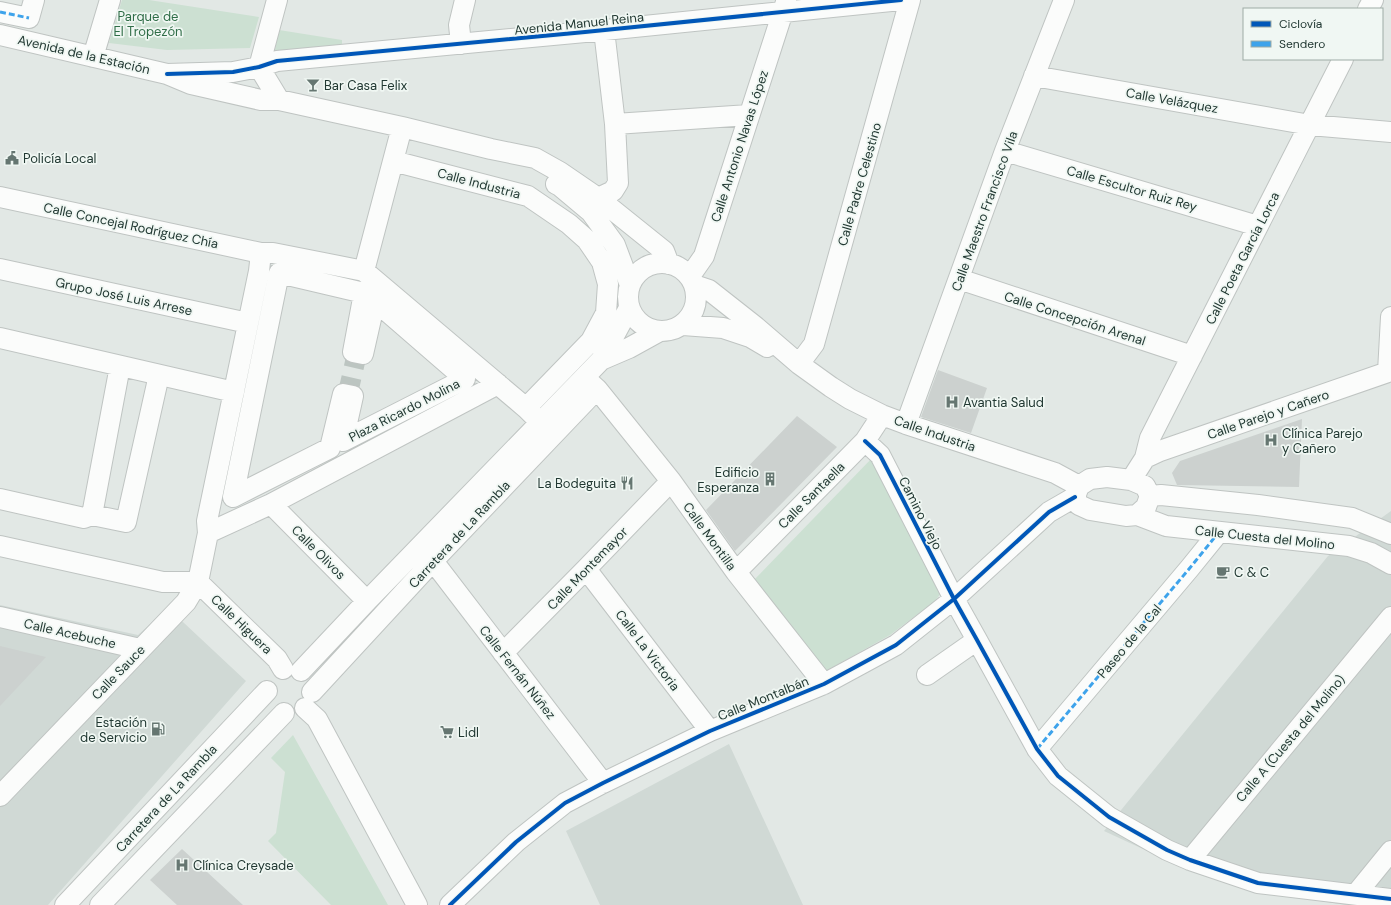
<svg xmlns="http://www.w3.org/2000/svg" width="1391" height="905" font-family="'DM Sans',sans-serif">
<rect width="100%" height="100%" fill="#e2e8e5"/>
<path fill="#d0d9d5" d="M1391 511V905H1346L1248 890 1171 862 1104 831 1328 556Z
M0 605 138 635 168 608 246 681 48 905H0Z
M729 744 803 905H600L566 831Z"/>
<path fill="#cce0d2" d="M122 0H149L259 17 250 48 167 50 109 43Z
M279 30 342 40V53L273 59Z
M873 457 941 593 935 601 890 635 824 672 754 580Z
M293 735 388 905H331L268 841 276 833 285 772 271 758Z"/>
<path fill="#ccd1cf" d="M938 370 987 388 971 433 921 417Z
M797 416 837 447 735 551 706 510Z
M1302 419 1299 487 1177 485 1172 473 1180 461Z
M0 646 46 657 0 706Z
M182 849 243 905H177L150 880Z"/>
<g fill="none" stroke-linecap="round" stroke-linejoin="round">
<path stroke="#bcc5c1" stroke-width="20" stroke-dasharray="20 10" stroke-linecap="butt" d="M347 397 358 349"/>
<g stroke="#bfc4c2" stroke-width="22">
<path id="minor" d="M1368 9 1373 0
M0 12 29 18 34 0
M0 35 167 74 191 84 261 100H279L402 127 491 149 535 158 560 172 598 198 664 251 669 264
M461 44 459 25 465 0
M93 57 110 0
M259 67 277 0
M259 67 279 100
M167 74 233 72 259 67 277 61 585 32 901 0
M1034 76 1310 125 1391 132
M615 124 749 115
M1005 151 1258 226
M393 161 528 196 569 224 587 240 602 262 608 284 606 313 591 341 526 408
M556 184 560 186 591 212 615 245 630 285
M0 197 261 253H273L364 271 526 408 541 423
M598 198 613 191 618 183 615 124 604 30
M628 297a34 34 0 1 1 68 0a34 34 0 1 1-68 0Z
M0 269 248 323
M364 271 402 127
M279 273 364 293 353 352 363 354 375 301 465 379 343 441 353 396 343 394 330 448 233 497Z
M690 276 704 256 786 2
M959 279 1192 356
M694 285 709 290 756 327 799 364 831 387 850 399 882 415 906 424 1055 473 1079 486
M683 325 723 328 750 337 767 347
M0 338 234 392
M601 360 629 348 658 332
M799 364 814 344 910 0
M1388 372 1391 317
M597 389 671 481 736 572 824 684
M906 424 1005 151 1064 0
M865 441 880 455 954 599 977 640 1037 749 1058 776 1109 817 1167 850 1190 860 1258 883 1391 899
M1145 458 1160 451 1391 371
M1107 477 1131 480 1145 486 1150 496 1146 507 1137 515 1126 516 1090 510 1079 505 1075 497 1079 486 1090 479Z
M1131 480 1145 458 1150 438 1343 59
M1150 496 1161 495 1258 505 1352 518 1391 534
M0 499 84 518 92 515 120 366
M271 504 367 601
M92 515 126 522 159 375
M1137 515 1166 526 1349 546 1371 553 1391 564
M208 533 271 504 498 384
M0 546 163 582H198L277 659 283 669
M433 561 603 783
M586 569 710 731
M736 572 865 441 882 415
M0 617 140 649
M503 653 586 569 671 481
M301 671 367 601 601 360 629 308
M927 675 977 640
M312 692 433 561 597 389 585 378
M305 708 317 719 417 905
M1037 749 1189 569 1219 532
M0 796 186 602 198 582 208 533 207 521 259 271 261 253
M1190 860 1391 617
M1356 894 1391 851
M65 905 267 691
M100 905 284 713
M450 905 516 842 565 803 603 783 710 731 824 684 896 645 954 599 1049 512 1075 497"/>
</g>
<use href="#minor" stroke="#fbfcfb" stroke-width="20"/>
<path stroke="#3ea3eb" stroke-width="3" stroke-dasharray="6 3" stroke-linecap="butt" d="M0 12 29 18
M1037 749 1189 569 1219 532"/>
<g stroke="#f0f7f3" stroke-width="6">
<path id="cycleway" d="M167 74 233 72 259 67 277 61 585 32 901 0
M865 441 880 455 954 599 977 640 1037 749 1058 776 1109 817 1167 850 1190 860 1258 883 1391 899
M450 905 516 842 565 803 603 783 710 731 824 684 896 645 954 599 1049 512 1075 497"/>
</g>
<use href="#cycleway" stroke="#0057b8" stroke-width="4"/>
</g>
<defs>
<g id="bar-bare" transform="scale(1.08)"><path d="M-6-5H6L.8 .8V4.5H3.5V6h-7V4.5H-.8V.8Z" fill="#657671" stroke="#f0f7f3" stroke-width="2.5" paint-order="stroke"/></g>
<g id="civic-bare" transform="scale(1.08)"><path d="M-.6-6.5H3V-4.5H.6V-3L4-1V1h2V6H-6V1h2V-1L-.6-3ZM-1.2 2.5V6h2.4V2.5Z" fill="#657671" stroke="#f0f7f3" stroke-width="2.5" paint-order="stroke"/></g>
<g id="hospital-bare" transform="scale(1.08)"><path d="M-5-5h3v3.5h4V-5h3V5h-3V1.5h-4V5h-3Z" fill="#657671" stroke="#f0f7f3" stroke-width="2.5" paint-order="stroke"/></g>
<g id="building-bare" transform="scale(1.08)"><path d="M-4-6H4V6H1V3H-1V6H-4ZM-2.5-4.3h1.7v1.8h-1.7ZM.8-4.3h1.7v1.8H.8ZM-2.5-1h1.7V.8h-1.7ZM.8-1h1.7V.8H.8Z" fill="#657671" stroke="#f0f7f3" stroke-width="2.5" paint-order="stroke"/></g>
<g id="restaurant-bare" transform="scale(1.08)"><path d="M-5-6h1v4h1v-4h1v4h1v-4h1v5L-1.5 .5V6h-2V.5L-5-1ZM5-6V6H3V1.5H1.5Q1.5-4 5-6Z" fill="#657671" stroke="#f0f7f3" stroke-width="2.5" paint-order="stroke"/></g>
<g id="cafe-bare" transform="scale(1.08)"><path d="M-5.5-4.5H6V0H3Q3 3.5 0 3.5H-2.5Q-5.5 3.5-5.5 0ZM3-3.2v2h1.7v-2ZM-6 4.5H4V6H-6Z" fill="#657671" stroke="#f0f7f3" stroke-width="2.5" paint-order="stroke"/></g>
<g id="fuel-bare" transform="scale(1.08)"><path d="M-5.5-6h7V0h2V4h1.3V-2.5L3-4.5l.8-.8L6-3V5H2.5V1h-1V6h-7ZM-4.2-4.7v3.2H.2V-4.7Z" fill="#657671" stroke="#f0f7f3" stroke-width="2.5" paint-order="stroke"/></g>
<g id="supermarket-bare" transform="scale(1.08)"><path d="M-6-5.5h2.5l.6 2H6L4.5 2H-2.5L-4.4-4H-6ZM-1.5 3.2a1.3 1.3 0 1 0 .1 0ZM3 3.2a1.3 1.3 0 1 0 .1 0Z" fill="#657671" stroke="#f0f7f3" stroke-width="2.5" paint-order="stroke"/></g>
</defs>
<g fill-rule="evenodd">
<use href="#bar-bare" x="313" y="85"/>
<use href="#civic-bare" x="12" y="158"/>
<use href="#hospital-bare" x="952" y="402"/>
<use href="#hospital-bare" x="1271" y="440"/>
<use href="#building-bare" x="770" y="479"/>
<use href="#restaurant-bare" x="627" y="483"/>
<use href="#cafe-bare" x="1223" y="572"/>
<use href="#fuel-bare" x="158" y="729"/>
<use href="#supermarket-bare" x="447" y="732"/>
<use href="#hospital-bare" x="182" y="865"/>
</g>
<g text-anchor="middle" stroke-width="3.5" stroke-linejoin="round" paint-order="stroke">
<g font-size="13" fill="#2f6d47" stroke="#f0f7f3">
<text x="148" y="21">Parque de<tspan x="148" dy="15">El Tropezón</tspan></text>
</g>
<g font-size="13" fill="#223933" stroke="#f0f7f3">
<text transform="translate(579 23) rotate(-6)" y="5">Avenida Manuel Reina</text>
<text transform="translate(84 54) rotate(13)" y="5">Avenida de la Estación</text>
<text transform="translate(1172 100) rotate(10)" y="5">Calle Velázquez</text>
<text transform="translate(739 146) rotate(-72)" y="5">Calle Antonio Navas López</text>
<text transform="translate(479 183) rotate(15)" y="5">Calle Industria</text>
<text transform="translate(859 184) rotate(-74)" y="5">Calle Padre Celestino</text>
<text transform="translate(1132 188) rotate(16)" y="5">Calle Escultor Ruiz Rey</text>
<text transform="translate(984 211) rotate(-70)" y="5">Calle Maestro Francisco Vila</text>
<text transform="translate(131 225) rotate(12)" y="5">Calle Concejal Rodríguez Chía</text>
<text transform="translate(1242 258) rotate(-63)" y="5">Calle Poeta García Lorca</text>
<text transform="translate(124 296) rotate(12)" y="5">Grupo José Luis Arrese</text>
<text transform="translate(1075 318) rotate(18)" y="5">Calle Concepción Arenal</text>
<text transform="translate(404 410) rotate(-27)" y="5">Plaza Ricardo Molina</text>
<text transform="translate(1268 414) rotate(-19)" y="5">Calle Parejo y Cañero</text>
<text transform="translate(935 433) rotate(19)" y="5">Calle Industria</text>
<text transform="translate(811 495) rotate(-45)" y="5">Calle Santaella</text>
<text transform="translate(921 513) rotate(63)" y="5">Camino Viejo</text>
<text transform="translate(459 534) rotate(-47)" y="5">Carretera de La Rambla</text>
<text transform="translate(710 536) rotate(54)" y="5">Calle Montilla</text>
<text transform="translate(1265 537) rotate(6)" y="5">Calle Cuesta del Molino</text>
<text transform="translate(319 552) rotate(45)" y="5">Calle Olivos</text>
<text transform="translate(587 568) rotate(-46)" y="5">Calle Montemayor</text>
<text transform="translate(242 624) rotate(44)" y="5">Calle Higuera</text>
<text transform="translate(70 633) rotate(13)" y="5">Calle Acebuche</text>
<text transform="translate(1129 641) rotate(-50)" y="5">Paseo de la Cal</text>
<text transform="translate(648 650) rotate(53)" y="5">Calle La Victoria</text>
<text transform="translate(118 672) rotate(-46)" y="5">Calle Sauce</text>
<text transform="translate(518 672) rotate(52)" y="5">Calle Fernán Núñez</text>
<text transform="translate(763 698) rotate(-22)" y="5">Calle Montalbán</text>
<text transform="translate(1290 738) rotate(-50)" y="5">Calle A (Cuesta del Molino)</text>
<text transform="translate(166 798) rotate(-47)" y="5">Carretera de La Rambla</text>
</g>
<g font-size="13" fill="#223933" stroke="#f0f7f3" text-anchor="start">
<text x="324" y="90">Bar Casa Felix</text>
<text x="23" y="163">Policía Local</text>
<text x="963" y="407">Avantia Salud</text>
<text x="1282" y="438">Clínica Parejo<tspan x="1282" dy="15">y Cañero</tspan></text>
<text x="759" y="477" text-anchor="end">Edificio<tspan x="759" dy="15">Esperanza</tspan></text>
<text x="616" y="488" text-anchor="end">La Bodeguita</text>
<text x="1234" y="577">C &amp; C</text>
<text x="147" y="727" text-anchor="end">Estación<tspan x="147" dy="15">de Servicio</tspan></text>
<text x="458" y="737">Lidl</text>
<text x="193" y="870">Clínica Creysade</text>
</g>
</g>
<rect x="1243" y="8" width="140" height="52" fill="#f0f7f3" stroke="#9eaba6"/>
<rect x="1251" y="21" width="20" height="6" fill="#0057b8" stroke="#9eaba6"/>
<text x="1279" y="28" font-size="12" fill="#223933">Ciclovía</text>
<rect x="1251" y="41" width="20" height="6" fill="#3ea3eb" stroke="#9eaba6"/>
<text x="1279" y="48" font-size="12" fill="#223933">Sendero</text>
</svg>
